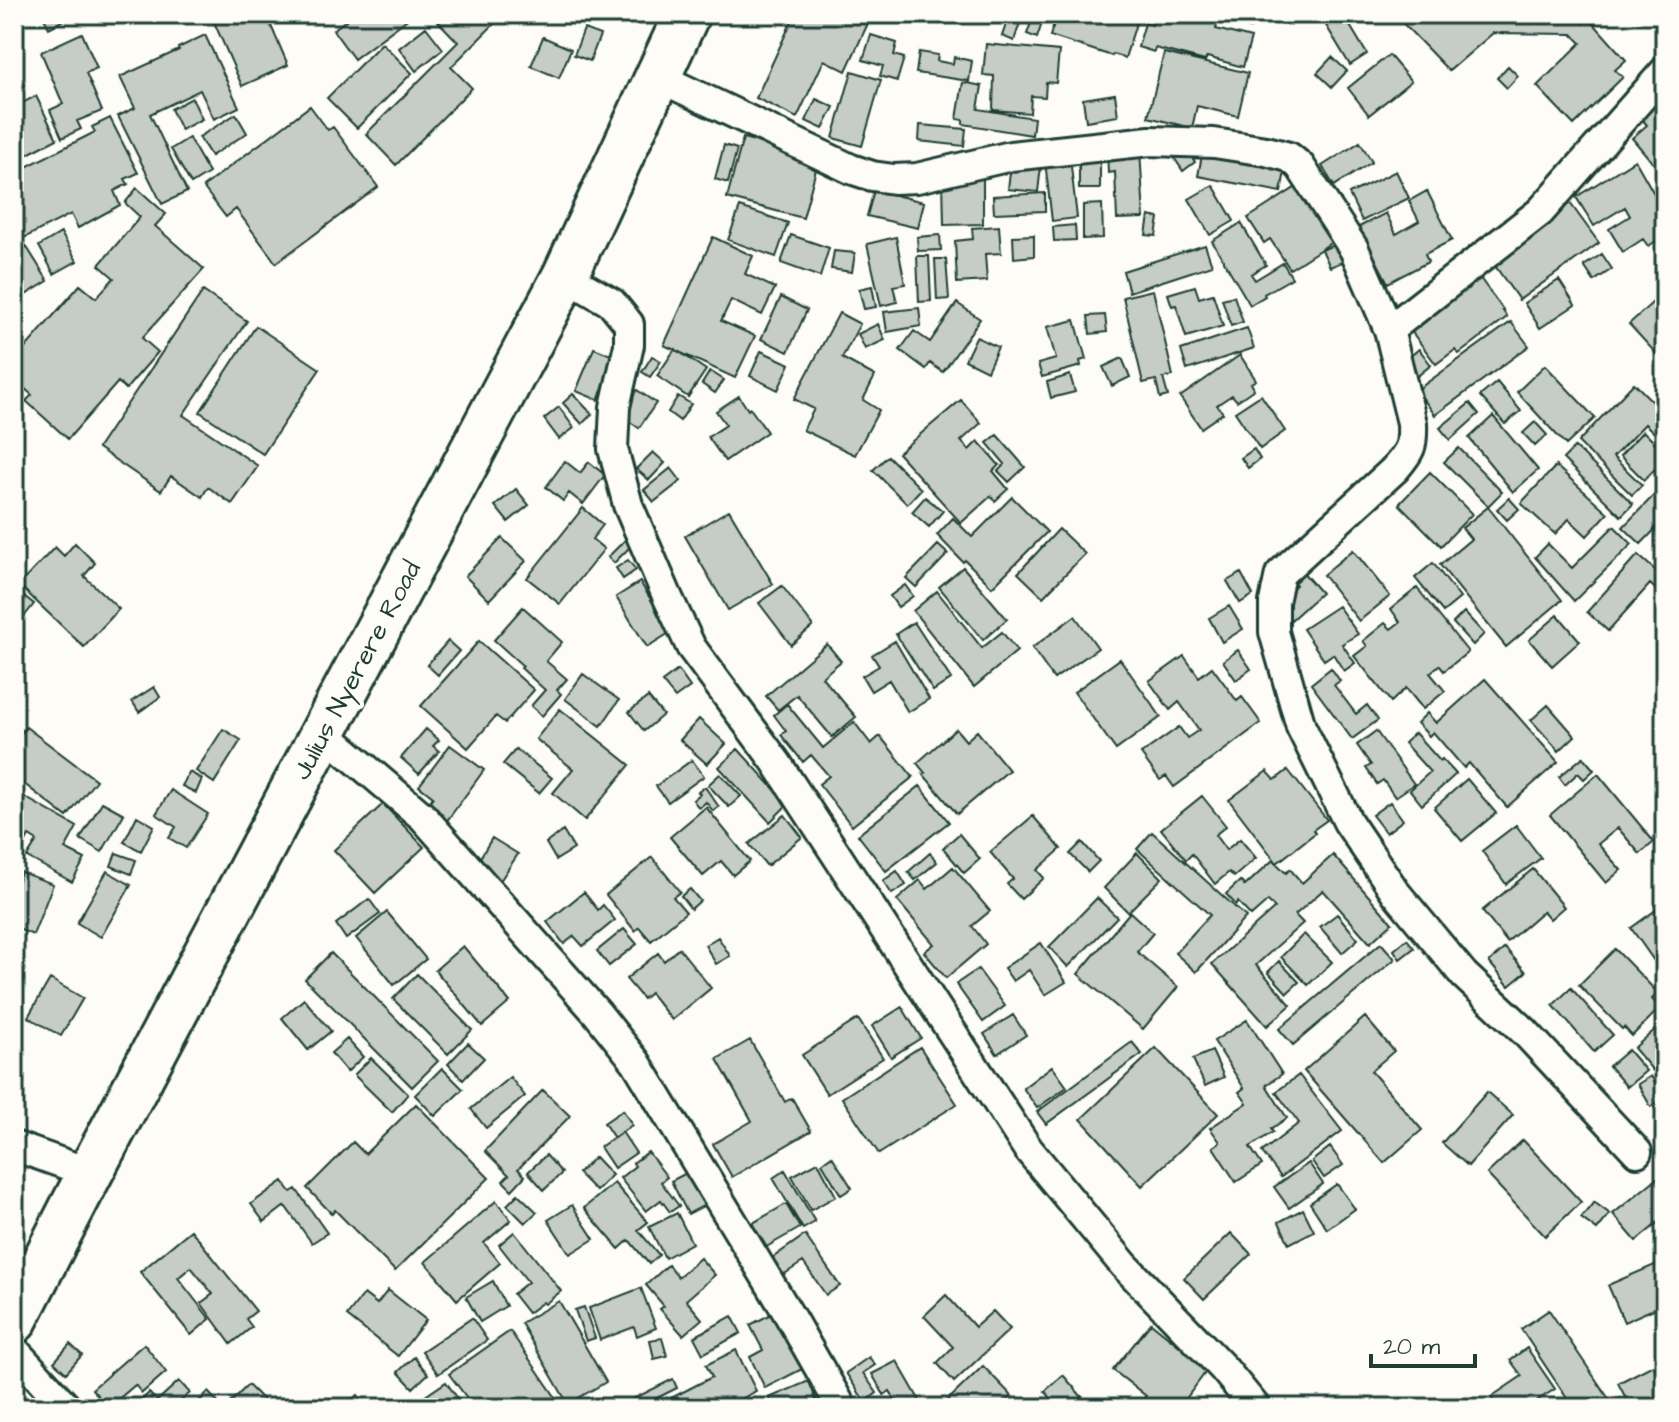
<svg xmlns="http://www.w3.org/2000/svg" width="1679" height="1422" font-family="'Architects Daughter',sans-serif">
<rect width="100%" height="100%" fill="#fdfcf7"/>
<filter id="ink" filterUnits="userSpaceOnUse"><feTurbulence type="fractalNoise" baseFrequency=".0125" numOctaves="2"/><feDisplacementMap in="SourceGraphic" scale="16" xChannelSelector="R" yChannelSelector="G"/><feConvolveMatrix kernelMatrix="1 2 1 2 8 2 1 2 1" color-interpolation-filters="sRGB"/></filter>
<g filter="url(#ink)">
<path fill="#c6cdc7" stroke="#1f3d34" stroke-width="2" d="M42 14H76L49 28Z
M233 14H266L288 65 242 86 214 22Z
M354 14H414L354 59 333 30Z
M431 14H504L451 67 472 88 396 165 366 134 458 42Z
M795 14H859L870 19 846 71 824 60 797 118 756 98Z
M1016 14H1045L1037 38 1027 34 1032 20Z
M1057 14H1139L1125 58 1113 54 1112 56 1050 36Z
M1155 14 1219 15 1216 29 1251 38 1243 67 1207 57 1205 61 1155 48 1154 52 1138 47 1145 23 1152 25Z
M1230 14H1256L1250 28 1228 20Z
M1326 14H1343L1367 54 1350 65 1321 17Z
M1394 14H1529L1526 17H1584V22L1588 17 1626 60 1615 70 1623 77 1574 125 1537 86 1581 43 1572 34 1493 33 1449 71Z
M1009 16 1021 20 1014 41 1002 36Z
M426 27 443 49 416 71 399 48Z
M584 29 600 35 590 61 574 55Z
M82 33 97 68 86 73 102 111 77 121 81 129 62 138 50 110 63 104 41 52Z
M205 35 239 107 214 119 200 90 150 114 187 192 162 204 118 116 135 108 120 77 179 50 178 48Z
M871 35 897 43 894 55 904 58 897 81 880 76 883 66 863 60Z
M543 37 571 49 559 78 531 66Z
M382 43 412 73 357 128 327 98Z
M986 44 1059 51 1056 83 1046 82 1045 97 1031 96 1030 113 993 110 994 76 983 75Z
M919 52 938 55 937 61 953 64 954 57 972 61 969 81 916 73Z
M1164 53 1248 73 1238 116 1197 106 1192 128 1148 117Z
M1389 55 1411 81 1369 115 1348 88Z
M1332 57 1347 71 1332 87 1317 73Z
M1508 66 1518 76 1507 88 1497 78Z
M852 71 881 80 862 146 833 138Z
M963 82 982 86 978 109 1034 118 1032 135 963 124V120L957 119Z
M1115 94 1118 116 1086 121 1083 99Z
M36 96 57 139 14 161V107Z
M192 98 202 119 181 130 171 109Z
M816 99 834 107 823 129 806 121Z
M1662 99 1665 103V163L1658 169 1632 138 1647 125 1640 117Z
M310 106 328 130 333 127 378 187 276 263 236 209 226 217 203 187Z
M236 114 247 133 211 156 199 137Z
M110 118 138 173 125 179 128 184 114 191 120 205 78 228 71 214 24 238 14 218V173L95 132 92 127Z
M920 125 966 129 964 146 919 141Z
M189 138 209 173 191 184 171 149Z
M743 138 819 158 803 218 727 198Z
M1360 142 1372 162 1334 186 1322 166Z
M724 145 737 149 728 183 715 179Z
M1185 147 1195 162 1183 171 1173 156Z
M1140 149 1144 218 1117 219 1115 172 1108 173 1107 150Z
M1203 150 1286 166 1281 192 1198 176Z
M1079 153H1100V189H1079Z
M1070 158 1077 218 1052 221 1045 161Z
M1635 160 1665 213V236L1648 246 1643 239 1623 252 1609 229 1630 216 1625 207 1594 226 1576 197Z
M1011 163 1041 166 1038 192 1008 189Z
M1396 171 1409 198 1362 221 1349 194Z
M983 177V224L944 225 943 178Z
M1213 185 1234 221 1210 235 1189 199Z
M1298 186 1314 211 1312 212 1332 242 1290 269 1270 239 1264 243 1248 218Z
M137 188 166 214 155 226 204 269 142 338 158 352 126 389 118 382 68 439 26 401 32 395 14 379V361L80 285 96 298 114 278 99 265 140 217 125 203Z
M874 190 924 202 918 228 867 216Z
M1427 191 1452 240 1425 254 1428 262 1388 283 1359 227 1386 213 1396 234 1419 221 1409 201Z
M1045 193V211L994 213 993 196Z
M1570 203 1599 243 1519 300 1491 260Z
M1102 204 1103 238 1083 239V205Z
M740 207 788 223 776 257 728 240Z
M1149 216 1159 218 1156 236 1146 235Z
M1241 223 1266 265 1251 274 1255 280 1283 263 1292 278 1264 294 1265 296 1250 305 1212 241Z
M1075 225 1076 240 1054 241 1053 227Z
M999 226 1001 253 985 254 987 281 957 283 955 241 973 239 972 228Z
M61 233 77 261 54 274 39 246Z
M791 235 829 248 820 277 781 263Z
M940 235 941 250 918 251 917 237Z
M1034 235V256L1014 258 1013 236Z
M713 237 753 256 745 274 775 288 762 315 731 300 721 321 755 336 735 378 664 345Z
M896 237 905 284 893 286 897 302 881 306 867 244Z
M1344 240 1352 258 1330 267 1322 250Z
M23 241 48 281 19 299 14 291V247Z
M1205 245 1212 265 1129 292 1123 271Z
M834 251 855 253 852 272 831 269Z
M1602 254 1612 269 1594 281 1584 266Z
M917 256H929L931 301 919 302Z
M935 259H946L949 299 937 300Z
M1477 274 1504 311H1503L1507 317 1459 354 1455 350 1436 364 1408 327Z
M1559 280 1575 305 1540 328 1524 303Z
M872 286 876 307 864 309 859 289Z
M1195 286 1199 298 1213 294 1223 326 1186 337 1176 305 1172 306 1168 294Z
M1153 290 1173 376 1163 378 1168 396 1160 398 1156 380 1143 383 1123 297Z
M203 291 247 321 183 415 258 466 232 504 208 487 202 497 171 476 161 491 98 448Z
M1665 291V354L1660 358 1629 324Z
M1234 296 1243 322 1231 326 1222 299Z
M781 297 807 310 788 352 761 339Z
M957 303 980 319 943 372 930 363 926 369 900 350 914 331 930 342Z
M919 308 921 326 887 332 884 312Z
M839 313 860 324 842 358 875 376 863 400 879 410 855 455 803 430 814 409 794 399Z
M1105 315 1107 332 1090 334 1088 316Z
M1075 320 1086 359 1080 361 1081 366 1042 377 1038 364 1056 359 1047 327Z
M1511 322 1529 346 1435 415 1417 390Z
M878 324 885 340 865 349 858 334Z
M256 326 320 369 263 454 200 412Z
M1247 328 1254 348 1187 370 1181 350Z
M976 337 998 347 987 371 965 360Z
M594 348 616 357 598 400 576 391Z
M675 349 706 370 688 397 657 376Z
M1419 349 1431 365 1415 378 1403 362Z
M761 351 790 364 778 390 750 376Z
M1240 355 1256 380 1251 383 1254 389 1237 401 1232 395 1217 405 1223 413 1201 428 1180 397Z
M652 356 661 361 650 377 642 372Z
M1122 358 1130 377 1112 386 1103 367Z
M1545 365 1595 418 1566 445 1517 392Z
M710 371 724 380 715 393 702 384Z
M1070 375 1075 392 1051 398 1047 382Z
M1497 382 1521 411 1505 424 1480 396Z
M1634 383 1665 414V443L1645 424 1613 457 1642 485 1632 495 1578 442Z
M637 390 656 403 639 428 620 415Z
M573 394 592 414 582 424 563 403Z
M1261 395 1285 431 1260 449 1235 412Z
M678 396 691 404 680 421 668 412Z
M739 396 748 410 750 408 767 432 725 461 708 437 726 425 716 411Z
M961 400 981 423 961 441 969 450 978 441 999 465 993 471 1008 489 995 501 991 496 961 523 898 453Z
M1470 403 1479 414 1450 440 1440 428Z
M559 407 574 428 559 439 544 419Z
M1493 416 1538 470 1513 492 1469 438Z
M1535 422 1547 435 1535 446 1523 433Z
M1643 431 1665 453V459L1644 480 1620 456Z
M997 435 1025 467 1009 482 998 471 1005 464 987 443Z
M1575 447 1633 504 1621 516 1563 459Z
M1459 448 1502 492 1488 506 1444 462Z
M1254 449 1260 459 1248 468 1241 458Z
M653 452 665 463 649 480 636 469Z
M888 456 921 489 907 504 873 470Z
M565 461 580 473 589 462 605 475 583 504 569 493 563 501 546 487Z
M1556 466 1608 513 1587 536 1569 519 1555 534 1521 503Z
M671 468 681 481 654 502 644 490Z
M1430 472 1472 514 1441 546 1399 504Z
M1665 484V519L1641 544 1623 527Z
M516 489 529 505 508 522 495 506Z
M925 497 943 511 929 527 912 512Z
M1012 497 1047 532 992 587 965 560 963 562 937 535 953 518 972 537Z
M1509 498 1519 509 1507 520 1497 509Z
M1488 507 1562 600 1506 647 1440 565 1471 539 1462 528Z
M583 508 603 525 592 539 604 549 560 604 527 578Z
M729 510 773 584 728 610 685 536Z
M1614 526 1632 544 1574 601 1535 557 1548 544 1572 568Z
M1059 529 1085 554 1043 597 1018 573Z
M628 537 634 543 614 563 608 557Z
M502 538 526 561 489 600 465 576Z
M75 543 95 563 84 576 119 609 84 647 19 585 55 547 64 556Z
M938 545 948 554 916 587 906 578Z
M1353 550 1390 596 1359 621 1323 575Z
M1638 555 1665 579V598L1650 584 1608 631 1587 612Z
M628 560 636 570 623 579 616 568Z
M1433 563 1460 598 1443 612 1415 578Z
M963 567 1007 619 983 640 939 587Z
M1301 570 1321 593 1291 620 1276 602 1296 585 1291 579Z
M1241 573 1253 595 1240 603 1227 581Z
M640 582 671 632 647 647 616 597Z
M905 585 913 596 898 607 890 596Z
M782 586 813 626 791 645 759 603Z
M14 588 34 604 16 627 14 626Z
M1417 588 1468 652 1444 671 1439 665 1430 673 1445 691 1423 709 1406 688 1391 702 1354 656 1367 646 1363 641 1385 623 1391 629 1400 622 1391 609Z
M937 591 982 648 1002 632 1017 651 974 687 913 611Z
M1229 606 1243 629 1222 642 1209 618Z
M1338 606 1358 634 1342 644 1355 663 1344 671 1333 654 1324 660 1303 629Z
M523 607 562 642 546 661 567 679 557 690 561 694 542 716 531 706 545 690 521 668 523 666 494 640Z
M1464 612 1484 634 1473 645 1453 623Z
M1558 615 1580 641 1552 666 1529 640Z
M1075 616 1098 648 1054 679 1032 648Z
M914 622 951 679 933 691 896 634Z
M448 641 459 651 438 675 427 665Z
M479 641 534 690 505 723 496 716 468 748 421 706Z
M895 641 929 699 908 712 889 680 871 691 862 676 879 666 872 655Z
M827 644 841 661 822 677 856 717 832 737 797 695 778 710 766 696Z
M1238 650 1251 669 1236 680 1223 661Z
M1184 656 1199 677 1212 667 1237 701 1242 697 1261 723 1174 787 1166 776 1160 780 1141 754 1179 727 1187 738 1199 730 1179 702 1170 710 1149 681Z
M1120 659 1161 717 1116 750 1074 692Z
M1331 668 1340 681 1334 685 1356 714 1367 705 1378 720 1352 739 1311 684Z
M678 670 690 687 675 698 662 682Z
M583 674 619 700 601 726 565 699Z
M1485 679 1558 762 1507 807 1469 763 1464 768 1433 732 1429 736 1417 723 1427 713 1436 723Z
M154 687 160 697 139 712 132 701Z
M648 697 663 715 644 731 629 712Z
M787 704 823 748 854 722 871 744 880 736 913 777 852 826 819 784 829 776 811 755 803 762 781 735 786 731 774 715Z
M1548 705 1575 736 1559 751 1531 720Z
M560 709 630 765 585 820 553 793 573 769 536 739Z
M699 719 726 744 707 764 680 740Z
M26 727 96 780 67 817 14 776V742Z
M223 729 241 740 214 783 196 771Z
M426 729 439 740 433 746 439 751 419 774 401 758Z
M956 729 966 741 977 731 1009 770 957 814 923 774 925 773 917 763Z
M1376 731 1414 784 1395 797 1383 780 1377 784 1366 768 1371 765 1357 745Z
M1415 733 1440 761 1442 759 1456 774 1422 805 1410 790 1430 772 1404 743Z
M450 745 484 770 446 822 426 806 433 797 419 786Z
M516 749 552 778 539 793 503 764Z
M738 749 788 804 770 822 719 767Z
M1583 757 1594 770 1584 779 1578 773 1565 785 1559 777Z
M692 760 704 776 668 802 656 786Z
M1288 770 1327 820 1313 830 1315 833 1277 863 1229 800 1267 771 1275 780Z
M189 772 202 779 196 793 182 786Z
M720 774 741 796 729 807 708 785Z
M1598 774 1654 842 1640 854 1618 828 1598 844 1621 870 1606 883 1550 815Z
M1467 779 1496 813 1462 841 1434 808Z
M920 786 949 822 886 871 858 835Z
M705 787 719 807 713 811 706 802 699 808 693 800 700 794 698 792Z
M171 790 208 814 186 848 169 838 176 827 156 814Z
M14 791 77 827 65 849 85 859 72 882 27 857 37 841 29 836 21 851 14 847Z
M1202 796 1226 826 1215 835 1226 850 1240 839 1256 858 1234 877 1229 872 1215 884 1192 854 1186 860 1161 829Z
M102 802 124 814 102 852 80 839Z
M1390 802 1403 820 1386 833 1372 815Z
M383 804 424 847 375 893 334 850Z
M706 807 750 861 733 875 721 861 703 876 670 837Z
M785 815 802 837 767 866 749 844Z
M137 816 154 826 141 851 124 842Z
M1033 816 1061 849 1037 870 1044 878 1021 899 1007 884 1013 879 990 852Z
M1516 825 1541 858 1506 884 1482 851Z
M563 831 574 849 556 860 546 843Z
M1152 832 1246 917 1196 972 1175 953 1210 915 1137 849Z
M959 834 980 859 964 873 943 848Z
M492 838 518 854 500 881 475 866Z
M1082 842 1099 861 1088 872 1070 854Z
M116 853 136 860 131 874 111 866Z
M930 853 937 862 915 880 908 872Z
M1137 853 1162 878 1128 912 1104 888Z
M1333 855 1392 923 1370 943 1323 890 1295 915 1303 923 1256 965 1291 1005 1267 1026 1212 964 1275 908 1268 901 1251 916 1238 902 1236 905 1226 894 1240 881 1245 886 1273 860 1286 873 1290 869 1302 883Z
M652 857 680 892 673 897 686 912 651 941 639 927 635 931 606 895Z
M953 867 990 911 972 926 986 944 946 978 924 952 934 944 897 900 920 880 927 889Z
M1533 869 1564 907 1550 919 1543 911 1507 942 1482 911Z
M107 871 131 885 101 937 77 923Z
M897 871 906 885 892 894 883 881Z
M21 872 53 884 33 935 14 927V891Z
M690 889 700 901 691 909 681 896Z
M584 892 598 910 603 905 615 920 583 946 574 936 564 944 547 922Z
M1097 898 1117 917 1068 967 1049 947Z
M369 899 380 914 346 939 336 924Z
M1656 910 1665 923V959L1657 965 1631 928Z
M387 912 426 959 394 985 356 938Z
M1130 912 1153 933 1137 952 1178 987 1143 1029 1078 974Z
M1337 914 1358 939 1342 953 1320 927Z
M624 929 637 944 609 966 597 951Z
M1304 934 1332 962 1308 985 1281 957Z
M718 937 730 956 716 964 705 945Z
M1407 939 1414 948 1400 959 1394 950Z
M1041 943 1066 982 1045 995 1029 970 1013 981 1004 968Z
M1381 943 1395 959 1293 1045 1279 1029Z
M463 946 510 1002 482 1026 435 970Z
M679 948 711 988 672 1020 650 993 643 999 626 979 658 953 664 961Z
M1505 948 1526 972 1509 986 1489 962Z
M1615 949 1658 993 1652 999 1660 1008 1632 1036 1624 1027 1622 1029 1579 985Z
M331 953 438 1061 412 1087 305 979Z
M1279 961 1299 982 1287 993 1268 972Z
M978 969 1005 1006 983 1022 956 984Z
M417 974 472 1030 448 1054 393 999Z
M50 979 83 998 61 1036 28 1017Z
M1571 988 1613 1035 1594 1052 1553 1005Z
M304 999 331 1031 308 1050 282 1018Z
M902 1007 921 1038 891 1057 872 1026Z
M1013 1015 1026 1035 997 1054 984 1034Z
M1365 1017 1394 1051 1371 1071 1422 1130 1384 1163 1304 1071Z
M858 1019 883 1058 827 1094 802 1055Z
M1247 1020 1282 1074 1266 1085 1287 1118 1271 1129 1273 1132 1250 1147 1262 1165 1236 1182 1213 1147 1220 1142 1210 1128 1247 1103 1239 1092 1244 1088 1214 1041Z
M1665 1021V1085L1634 1048Z
M347 1039 363 1057 347 1072 331 1053Z
M750 1040 785 1102 792 1098 811 1131 732 1177 713 1144 752 1121 717 1059Z
M1132 1042 1142 1054 1046 1124 1037 1112Z
M468 1043 484 1058 463 1080 448 1064Z
M920 1047 957 1104 879 1154 842 1098Z
M1156 1048 1218 1114 1142 1186 1081 1119Z
M1628 1050 1646 1071 1627 1087 1609 1066Z
M1212 1051 1224 1077 1205 1086 1193 1059Z
M371 1058 408 1094 392 1112 354 1075Z
M1052 1066 1067 1087 1037 1108 1023 1088Z
M442 1068 463 1089 435 1116 415 1095Z
M1299 1075 1342 1131 1281 1177 1262 1152 1299 1123 1276 1092Z
M1651 1076 1665 1098 1651 1107 1638 1084Z
M510 1077 525 1096 486 1128 471 1109Z
M543 1090 570 1116 518 1169 525 1176 512 1190 503 1181 509 1175 485 1151Z
M1487 1092 1513 1115 1468 1166 1442 1143Z
M416 1104 489 1178 395 1271 335 1210 332 1214 307 1188 353 1142 365 1154Z
M623 1110 632 1125 614 1138 604 1123Z
M622 1132 636 1153 614 1168 600 1147Z
M1523 1140 1581 1202 1545 1236 1487 1174Z
M1330 1147 1343 1165 1324 1178 1312 1161Z
M648 1152 667 1177 661 1182 679 1206 670 1212 661 1200 646 1211 620 1178 635 1166 633 1163Z
M546 1155 562 1173 544 1190 528 1172Z
M832 1156 852 1188 841 1195 822 1163Z
M595 1157 612 1175 596 1191 578 1173Z
M818 1162 836 1196 811 1210 792 1176Z
M1309 1163 1323 1184 1289 1208 1274 1187Z
M694 1169 711 1202 688 1214 671 1181Z
M785 1170 815 1222 803 1229 773 1178Z
M1662 1174 1665 1177V1217L1636 1241 1613 1214Z
M283 1181 291 1192 296 1189 327 1233 312 1243 285 1206 264 1222 251 1204Z
M614 1183 648 1222 638 1230 659 1255 649 1264 629 1240 619 1249 584 1208Z
M1337 1184 1355 1209 1327 1229 1310 1203Z
M518 1194 537 1212 525 1223 507 1205Z
M496 1201 511 1220 484 1243 500 1263 457 1300 425 1262Z
M1594 1202 1610 1214 1597 1230 1581 1218Z
M786 1204 800 1228 761 1250 748 1226Z
M572 1205 594 1239 570 1254 548 1220Z
M1303 1209 1314 1231 1289 1244 1279 1222Z
M677 1213 692 1243 665 1258 649 1227Z
M191 1230 256 1311 246 1319 252 1327 231 1344 201 1303 213 1294 191 1267 178 1278 210 1319 191 1335 140 1272Z
M514 1232 561 1291 545 1304 543 1302 528 1313 513 1294 528 1282 499 1245Z
M1231 1233 1251 1254 1204 1299 1184 1278Z
M805 1235 840 1286 826 1295 803 1262 780 1277 768 1261Z
M700 1258 715 1275 686 1300 702 1319 683 1335 660 1309 664 1306 646 1285 668 1265 678 1277Z
M1657 1264 1665 1282V1304L1624 1322 1608 1285Z
M493 1281 506 1306 480 1322 466 1297Z
M641 1288 656 1328 637 1336 634 1327 600 1340 589 1308Z
M388 1290 426 1320 398 1356 347 1316 364 1294 377 1304Z
M946 1295 975 1327 993 1311 1010 1329 954 1382 937 1363 953 1347 924 1316Z
M559 1301 606 1382 568 1404 521 1323Z
M584 1307 595 1338 586 1341 575 1310Z
M779 1310 806 1367 765 1388 750 1357 763 1350 750 1325Z
M1549 1310 1615 1408H1557L1568 1400 1521 1329Z
M732 1316 741 1333 703 1354 694 1337Z
M472 1318 487 1340 438 1374 422 1351Z
M1151 1323 1208 1369 1179 1408H1136L1146 1396 1113 1370Z
M510 1331 563 1408H470L473 1406 449 1374Z
M662 1338 667 1356 654 1359 650 1340Z
M70 1344 82 1355 66 1373 54 1362Z
M144 1344 166 1372 142 1393 135 1385 108 1408 92 1389Z
M1527 1348 1555 1389 1538 1400 1543 1408H1498L1491 1397 1522 1376 1510 1360Z
M736 1350 756 1391 736 1402 740 1408H652L712 1377 706 1365Z
M414 1357 428 1374 413 1388 398 1372Z
M869 1357 875 1365 863 1373 877 1393 865 1402 846 1373Z
M897 1361 924 1408H900L890 1391 884 1395 872 1374Z
M1653 1365 1659 1376 1665 1373V1408H1631L1618 1383Z
M983 1366 1012 1396 999 1408H940Z
M1063 1375 1082 1397 1069 1408H1059L1045 1391Z
M673 1379 677 1388 643 1405 645 1408H635L631 1400Z
M179 1381 190 1393 173 1408H133L149 1393 157 1401Z
M809 1381 819 1408H774L769 1398Z
M446 1382 463 1406 459 1408H427L421 1399Z
M248 1385 271 1408H225Z
M208 1392 223 1408H192Z
M358 1395 368 1408H340Z"/>
<g fill="none" stroke-linecap="round" stroke-linejoin="round">
<g stroke="#1f3d34" stroke-width="34">
<path id="minor" d="M658 77 851 169 872 176 894 179 917 178 1011 156 1150 141 1214 143 1266 151 1289 157 1300 166 1354 249 1389 330 1412 423C1413 448 1410 451 1395 469L1280 574 1274 602V632L1301 727 1348 822 1396 893 1464 975 1525 1032 1637 1152
M565 276 612 303 629 324V345L615 407 613 449 628 505 668 598 691 647 776 762 1028 1149 1124 1265 1224 1369 1256 1408
M1389 330 1540 212 1665 71
M323 732 423 817 597 1013 636 1062 789 1315 842 1408
M14 1146 90 1173
M14 1350 67 1408"/>
</g>
<g stroke="#1f3d34" stroke-width="50">
<path id="trunk" d="M14 1321 90 1173 565 276 687 14"/>
</g>
<use href="#minor" stroke="#fdfcf7" stroke-width="28"/>
<use href="#trunk" stroke="#fdfcf7" stroke-width="44"/>
</g>
</g>
<g text-anchor="middle" stroke-width="8" stroke-linejoin="round" paint-order="stroke">
<g font-size="26" fill="#1f3d34" stroke="#fdfcf7">
<text transform="translate(356 670) rotate(-62)" y="9">Julius Nyerere Road</text>
</g>
</g>
<rect width="1679" height="1422" fill="none" stroke="#fdfcf7" stroke-width="48"/>
<rect x="24" y="24" width="1631" height="1374" fill="none" stroke="#1f3d34" stroke-width="3" filter="url(#ink)"/>
<path d="M1371 1354v12h104v-12" fill="none" stroke="#1f3d34" stroke-width="4"/>
<text x="1383" y="1354" font-size="24" fill="#1f3d34" stroke="#fdfcf7" stroke-width="6" paint-order="stroke">20 m</text>
</svg>
